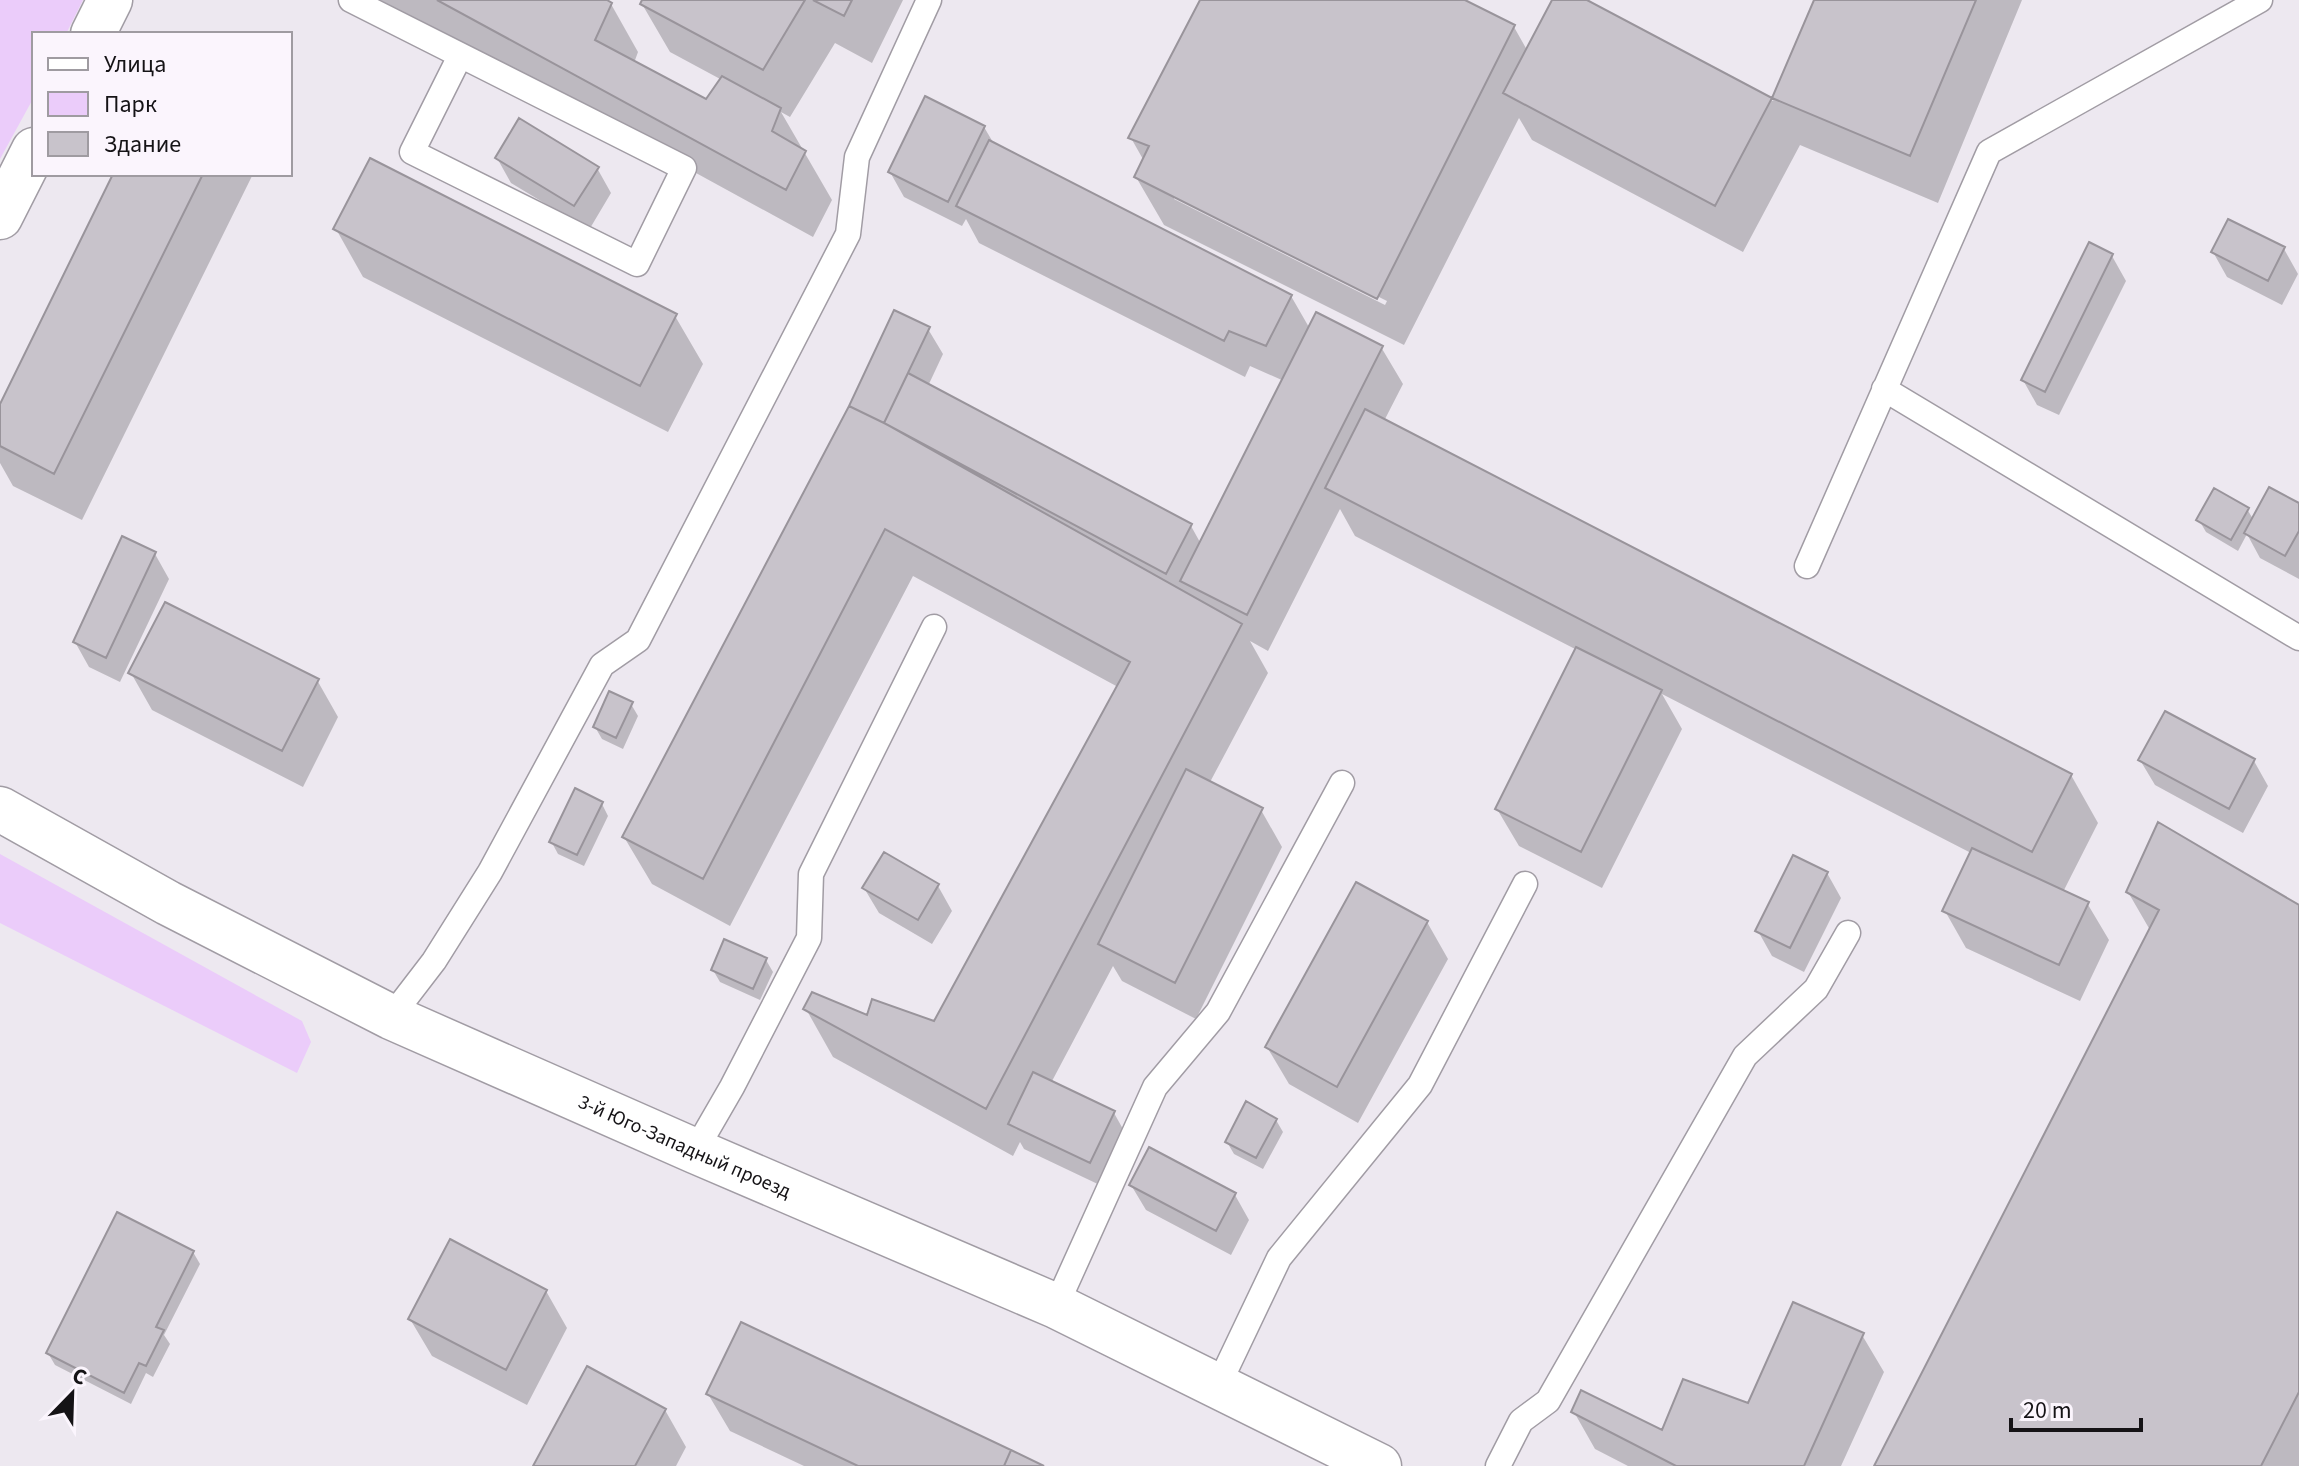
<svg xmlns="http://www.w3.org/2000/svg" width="2299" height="1466" font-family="'Source Sans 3',sans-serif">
<rect width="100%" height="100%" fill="#ede8f0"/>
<path fill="#ebccfa" d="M0 0H83L66 34H34V97L0 159Z
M0 854 302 1021 311 1042 297 1073 0 923Z"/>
<path fill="#0003" fill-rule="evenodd" d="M380 0H603L611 4 638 52 634 63 707 101 722 80 670 52 642 4 644 0H903L872 63 835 43 790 117 781 112 832 200 813 237Z
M1203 0H1461L1514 27 1527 50 1554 0H1583L1773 101 1816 0H2022L1938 203 1800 145 1743 252 1532 140 1519 118 1404 345 1164 225 1136 177 1144 161 1131 138ZM1174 195 1387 301 1385 305 1174 199Z
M984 127 994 144 1291 296 1310 329 1381 347 1403 384 1384 421 2071 775 2098 823 2063 892 2087 903 2109 940 2080 1001 1966 948 1945 911 1971 853 1662 694 1682 729 1602 888 1519 846 1497 809 1577 650 1355 536 1340 509 1268 651 1250 641 1268 673 1209 784 1261 810 1282 847 1196 1019 1122 981 1113 966 1051 1083 1114 1113 1128 1138 1104 1187 1024 1149 1020 1142 1013 1156 833 1057 806 1009 868 1018 935 1023 1118 687 913 576 730 926 652 884 624 837 928 329 943 354 928 386 1191 526 1201 544 1284 381 1250 366 1245 377 979 243 966 219 962 226 904 197 890 172Z
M497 158 597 168 611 193 589 230 511 183Z
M116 174H253L82 520 13 486 0 463V408Z
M336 229 675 316 703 364 668 432 363 277Z
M2284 249 2298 274 2282 305 2227 277 2213 252Z
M2112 256 2126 281 2059 415 2037 405 2023 380Z
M2299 506V579L2260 558 2247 534 2238 551 2206 532 2199 520 2247 509 2253 519Z
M155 554 169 579 120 682 89 667 75 642Z
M131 673 317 680 338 717 303 787 152 710Z
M631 704 638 716 623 749 602 739 595 727Z
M2140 760 2254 761 2268 786 2243 833 2155 785Z
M602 804 608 816 584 866 558 854 551 841Z
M1827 873 1841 898 1804 972 1772 956 1758 931Z
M938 886 952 911 932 944 879 913 864 888Z
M2128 892 2299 907V1466H1877L2150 930Z
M1427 922 1448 959 1358 1123 1289 1084 1267 1047Z
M766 960 773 972 760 1000 720 982 713 970Z
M1276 1120 1283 1132 1263 1169 1234 1154 1227 1142Z
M1131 1185 1235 1195 1249 1220 1231 1255 1146 1210Z
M193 1252 200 1264 164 1335 170 1344 153 1377 146 1373 131 1404 55 1365 48 1353Z
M546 1291 567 1328 527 1405 432 1356 410 1319Z
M1862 1335 1884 1372 1841 1466H1628L1595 1449 1574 1412 1663 1432 1749 1406Z
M708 1394 1040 1466H804L730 1431Z
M665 1410 686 1447 676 1466H535Z"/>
<path fill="#c8c3cb" stroke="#99949b" stroke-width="2" d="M437 0H607L612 3 595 40 706 99 722 76 781 108 772 131 806 151 786 190Z
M642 0H805L763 70 640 4Z
M813 0H852L844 16Z
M1200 0H1465L1515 25 1377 299 1134 177 1149 146 1128 138Z
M1552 0H1587L1772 98 1715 206 1503 93Z
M1814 0H1976L1910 156 1772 98Z
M925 96 985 126 948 202 888 172Z
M519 118 599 167 574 206 495 158Z
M989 140 1292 295 1266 346 1229 331 1224 341 956 206Z
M370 158 677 314 640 386 333 229Z
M113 174H203L54 474 0 446V404Z
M2228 219 2285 247 2268 281 2211 252Z
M2089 242 2113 254 2045 392 2021 380Z
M894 310 930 327 884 423 849 406Z
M1316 312 1383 346 1247 615 1180 581Z
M908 373 1192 524 1166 574 884 423Z
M849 406 884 423 1242 624 986 1109 803 1009 812 992 867 1015 872 999 934 1021 1130 662 885 529 703 879 622 837Z
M1365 409 2072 774 2032 852 1325 488Z
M2269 487 2299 503V531L2285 556 2244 533Z
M2214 488 2249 508 2231 540 2196 520Z
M122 536 156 552 106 658 73 642Z
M165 602 319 679 282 751 128 673Z
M1576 647 1662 690 1581 852 1495 809Z
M609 691 633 702 616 738 593 727Z
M2165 711 2255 759 2229 809 2138 760Z
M1186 769 1263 808 1175 983 1098 944Z
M575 788 603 802 577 855 549 842Z
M2158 822 2299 905V1392L2261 1466H1874L2159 910 2126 892Z
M1972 848 2089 902 2059 965 1942 911Z
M884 852 939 884 918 920 862 888Z
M1793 855 1828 872 1790 948 1755 931Z
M1356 882 1428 921 1337 1087 1265 1047Z
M724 939 767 958 753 989 711 970Z
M1033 1072 1115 1111 1090 1163 1008 1124Z
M1246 1101 1277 1119 1256 1158 1225 1142Z
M1149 1147 1236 1193 1216 1231 1129 1185Z
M117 1212 194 1251 156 1327 164 1330 146 1366 139 1363 124 1393 46 1353Z
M450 1239 547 1290 506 1370 408 1319Z
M1793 1302 1864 1333 1804 1466H1676L1571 1412 1581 1390 1662 1430 1683 1379 1748 1403Z
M741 1322 1011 1450 1004 1466H858L706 1394Z
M587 1366 666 1409 635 1466H533Z
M1011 1450 1044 1466H1004Z"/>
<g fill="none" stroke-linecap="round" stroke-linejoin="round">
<g stroke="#a19ca4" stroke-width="27">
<path id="lane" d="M351 0 684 168 637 264 412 152 460 56
M1884 389 2299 638
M1807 566 1989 152 2260 0
M391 1017 434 961 490 872 602 665 638 640 848 234 857 157 929 0
M695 1151 732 1087 809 938 811 874 934 627
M1056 1306 1155 1087 1218 1012 1342 783
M1218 1386 1279 1258 1420 1085 1525 884
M1498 1466 1521 1421 1548 1401 1745 1056 1816 989 1848 933"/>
</g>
<g stroke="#a19ca4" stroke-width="47">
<g id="street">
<path d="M93 34 110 0"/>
<path d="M0 217 34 150"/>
<path id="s1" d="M0 809 168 903 391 1017 695 1151 1056 1306 1379 1466"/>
</g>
</g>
<use href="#lane" stroke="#fff" stroke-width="24"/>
<use href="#street" stroke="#fff" stroke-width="44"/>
</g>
<g text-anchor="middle" stroke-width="8" stroke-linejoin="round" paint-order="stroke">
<g font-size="20" fill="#151316" stroke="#fbf5fd">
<text dy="7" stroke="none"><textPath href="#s1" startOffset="764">3-й Юго-Западный проезд</textPath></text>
</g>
</g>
<rect x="32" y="32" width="260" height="144" fill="#fbf5fd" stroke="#9f9ba1" stroke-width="2"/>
<rect x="48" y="58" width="40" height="12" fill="#ffffff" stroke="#9f9ba1" stroke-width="2"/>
<text x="104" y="72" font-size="24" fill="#151316">Улица</text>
<rect x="48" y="92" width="40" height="24" fill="#ebccfa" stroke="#9f9ba1" stroke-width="2"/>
<text x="104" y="112" font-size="24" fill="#151316">Парк</text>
<rect x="48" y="132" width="40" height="24" fill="#c8c3cb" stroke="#9f9ba1" stroke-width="2"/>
<text x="104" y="152" font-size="24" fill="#151316">Здание</text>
<g transform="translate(72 1394) rotate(23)" stroke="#fbf5fd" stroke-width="6" paint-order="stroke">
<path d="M0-6L14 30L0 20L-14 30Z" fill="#151316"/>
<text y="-12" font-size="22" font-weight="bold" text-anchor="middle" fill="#151316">С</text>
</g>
<path d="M2011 1418v12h130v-12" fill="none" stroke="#151316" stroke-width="4"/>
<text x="2023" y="1418" font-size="24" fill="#151316" stroke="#fbf5fd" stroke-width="6" paint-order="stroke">20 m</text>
</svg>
